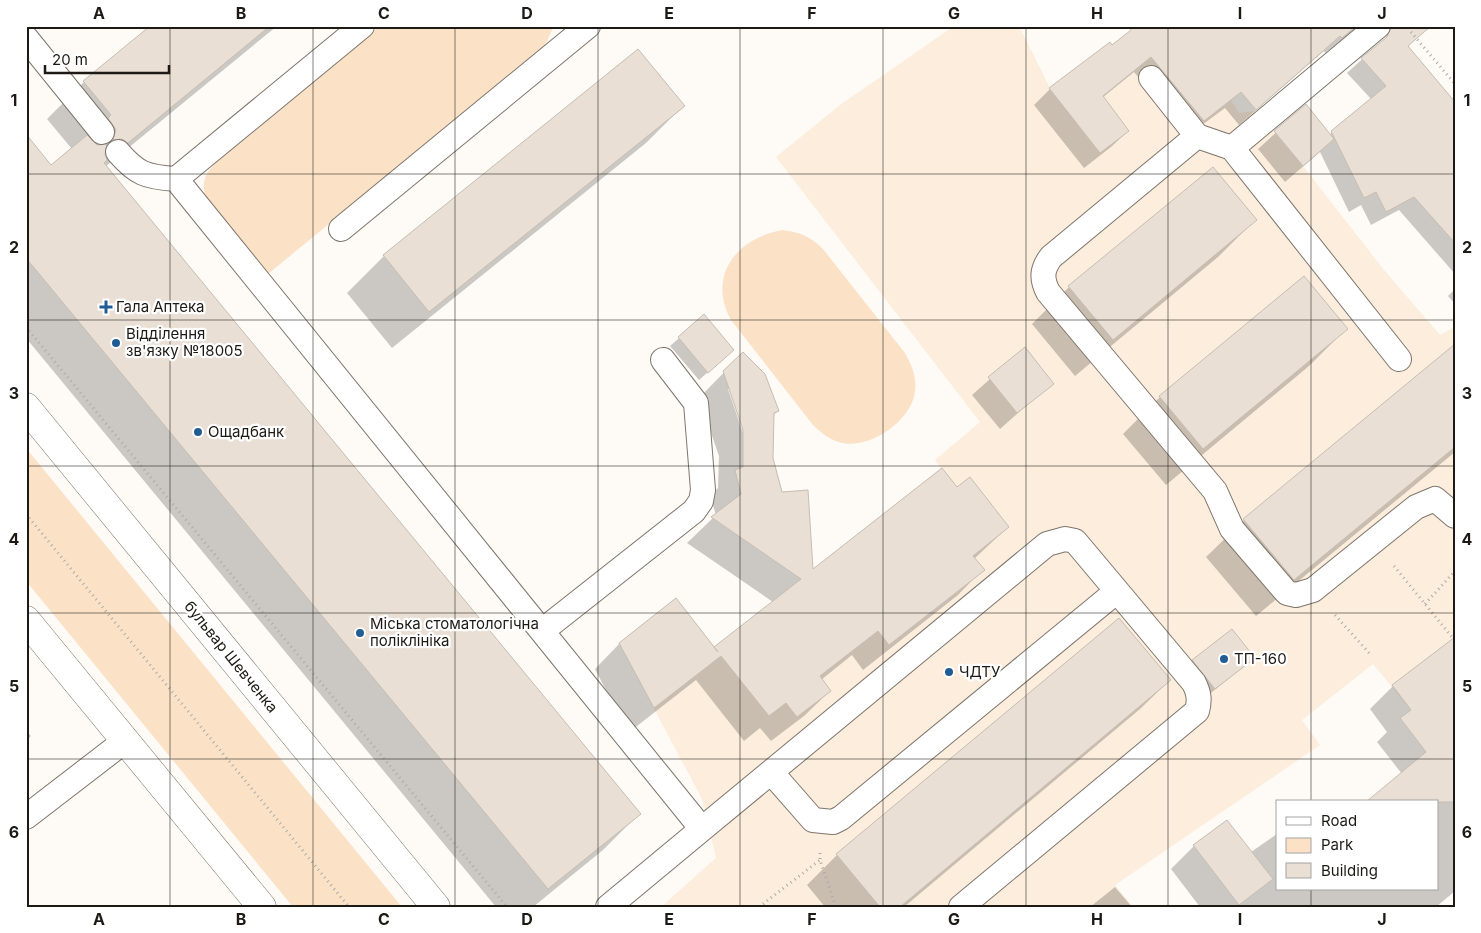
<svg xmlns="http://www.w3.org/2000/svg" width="1481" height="933" font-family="Inter,sans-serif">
<rect width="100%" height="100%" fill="#fefaf6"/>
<path fill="#fceddc" d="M954 26H1019L1050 88 1110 42 1112 45 1136 26 1227 94 1239 113 1256 111 1303 166 1384 270 1440 335 1455 327V677L1411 710 1373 664 1302 720 1320 745 1115 885 1133 907H661L716 858 702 799 619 643 676 598 715 647 941 468 935 460 980 422 776 157 840 105Z"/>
<path fill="#fbe2c7" d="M380 26H554L545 45 537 53 268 274 206 199C198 175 213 166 229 150Z
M783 230C800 232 811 237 823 249L905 353C913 367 918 381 914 397 906 425 866 451 838 442 828 438 820 432 813 425L731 320C707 276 736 238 783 230Z
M26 448 402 907H293L26 581Z"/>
<path fill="#0003" fill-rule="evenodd" d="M152 26H277L105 167 639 814 603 850 533 907H496L26 338V171L51 167 72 149 47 119 84 82Z
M1138 26H1360L1325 53 1324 51 1239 125 1225 108 1187 136 1134 72 1102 98 1128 131 1111 147 1084 168 1034 105 1050 89Z
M1393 31 1455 106V274L1399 210 1371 225 1361 205 1349 212 1320 152 1285 182 1258 149 1305 106 1329 135 1371 99 1347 73Z
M683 106 646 143 392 348 347 293 384 256Z
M1212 168 1255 220 1218 257 1075 376 1032 324 1069 287Z
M1455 289V304L1448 296Z
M1346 329 1309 366 1166 485 1123 434 1160 397Z
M679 338 724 358 699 380 670 346Z
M1455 345V452L1256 616 1206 557 1244 520Z
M1024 349 1052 383 1000 429 972 395Z
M743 353 778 411 772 416V459L781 493 812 572 957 489 1008 527 974 559 983 569 958 595 863 670 852 655 821 680 830 691 804 716 771 741 760 728 744 741 696 680 628 733 595 669 620 643 714 649 773 602 687 543 716 515 710 496 718 488 719 456 699 398ZM728 389H731L747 436H744Z
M1119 619 1170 680 1140 709 904 907H825L807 885 837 855Z
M1455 639V891L1436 907H1200L1171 869 1194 846 1227 821 1251 852 1277 834V889H1437V802L1402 774 1377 742 1387 732 1370 709 1393 686Z
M1254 658 1206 697 1185 669 1193 661Z
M26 731 31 736 26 741Z
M1115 887 1132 907H1090Z"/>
<path fill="#e9dfd5" stroke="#c6bdb3" d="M150 26H270L128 143 122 139 113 140 116 130 108 118 111 115 83 81Z
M1128 26H1356L1342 38 1340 36 1256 110 1241 92 1204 121 1151 57 1103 96 1129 131 1100 153 1049 88 1110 42 1112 45 1131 30Z
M1391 26H1431L1408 46 1455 102V243L1414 197 1386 212 1376 192 1364 198 1331 131 1386 86 1361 58 1387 37Z
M638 49 685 106 429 312 383 255Z
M1306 104 1334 139 1303 166 1274 131Z
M26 134 51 165 87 135 97 145 107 144 105 154 107 160 104 163 641 814 548 889 26 258Z
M1213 167 1257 220 1113 340 1068 286Z
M1304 276 1348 329 1203 449 1159 396Z
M704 314 734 350 708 373 678 337Z
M1455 344V447L1294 580 1243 519Z
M1025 347 1054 384 1017 413 988 377Z
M743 352 765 374 779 411 774 413 773 458 782 492 808 490 813 569 942 468 957 487 970 477 1009 527 973 556 985 570 889 645 878 631 820 676 831 691 797 717 786 703 769 716 721 656 654 708 619 643 676 598 718 652 714 647 801 579 711 517 741 494 735 470 743 467V430L723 371Z
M1119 618 1171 680 900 907H880L836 854Z
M1232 629 1255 658 1215 689 1192 660Z
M1455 637V802H1366L1426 752 1400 718 1411 710 1392 685Z
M1227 820 1273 879 1239 905 1193 845Z"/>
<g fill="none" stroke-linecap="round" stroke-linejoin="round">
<g stroke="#7e756c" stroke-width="26">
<path id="service" d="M1378 26 1232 148 1197 136 1051 257C1042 269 1041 278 1048 292L1215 491 1232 529 1287 593 1296 595 1313 590 1416 507 1435 499 1455 516
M26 38 102 132
M1151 78 1197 136
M1232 148 1399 359
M118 152C137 174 146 177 176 179L702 829 608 907
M176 179 362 26
M341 229 588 26
M542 631 694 511 701 501 703 490 696 403 663 360
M26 817 126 740
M702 829 771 772 813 820 833 822 841 818 1117 591 1075 541 1065 539 1047 544 771 772
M961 907 1197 711C1200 700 1199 693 1194 683L1117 591"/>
</g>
<g stroke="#7e756c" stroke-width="29">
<path id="secondary" d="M26 407 436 907
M26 620 262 907"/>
</g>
<path stroke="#adaaa6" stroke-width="3" stroke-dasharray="1 4" stroke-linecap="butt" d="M1411 32 1455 84
M26 327 507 907
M26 514 349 907
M1394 566 1452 637 1455 635
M1425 604 1455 571
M1335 615 1371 655
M820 853V860L836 907
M759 907 820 860"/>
<use href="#service" stroke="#fff" stroke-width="24"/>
<use href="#secondary" stroke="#fff" stroke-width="28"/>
</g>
<path fill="none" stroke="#1d1a16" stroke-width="1" stroke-opacity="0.55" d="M170 26V907M313 26V907M455 26V907M598 26V907M740 26V907M883 26V907M1026 26V907M1168 26V907M1311 26V802M26 174H1455M26 320H1455M26 466H1455M26 613H1455M26 759H1455M1311 889V907"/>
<g fill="#215d94" stroke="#fff" stroke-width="2">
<path d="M103.5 299.5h5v5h5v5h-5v5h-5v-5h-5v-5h5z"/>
<circle cx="116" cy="343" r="5"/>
<circle cx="198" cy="432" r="5"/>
<circle cx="360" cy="633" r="5"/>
<circle cx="1224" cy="659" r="5"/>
<circle cx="949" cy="672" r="5"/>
</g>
<g text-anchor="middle" stroke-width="4.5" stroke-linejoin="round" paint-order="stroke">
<g font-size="15" fill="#1d1a16" stroke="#fff" text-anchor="start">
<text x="116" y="312">Гала Аптека</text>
<text x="126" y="339">Відділення<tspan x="126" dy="17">зв'язку №18005</tspan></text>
<text x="208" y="437">Ощадбанк</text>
<text x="370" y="629">Міська стоматологічна<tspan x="370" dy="17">поліклініка</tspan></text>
<text x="1234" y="664">ТП-160</text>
<text x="959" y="677">ЧДТУ</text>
</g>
<g font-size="15" fill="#1d1a16" stroke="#fff">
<text transform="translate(231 657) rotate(51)" y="5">бульвар Шевченка</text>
</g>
</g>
<rect width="1481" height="933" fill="none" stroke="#ffffff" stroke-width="55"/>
<rect x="1276" y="800" width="162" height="90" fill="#ffffff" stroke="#a5a3a2"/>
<rect x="1286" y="817" width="25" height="8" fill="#ffffff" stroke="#a5a3a2"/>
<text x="1321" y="826" font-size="15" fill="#1d1a16">Road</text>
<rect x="1286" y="838" width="25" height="15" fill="#fbe2c7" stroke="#a5a3a2"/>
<text x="1321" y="850" font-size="15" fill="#1d1a16">Park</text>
<rect x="1286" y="863" width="25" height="15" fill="#e9dfd5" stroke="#a5a3a2"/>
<text x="1321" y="876" font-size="15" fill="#1d1a16">Building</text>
<path d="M45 65v8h124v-8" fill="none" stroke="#1d1a16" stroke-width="2.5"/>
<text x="52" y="65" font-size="15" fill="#1d1a16" stroke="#ffffff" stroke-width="4" paint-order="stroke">20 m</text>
<rect x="28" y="28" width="1426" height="878" fill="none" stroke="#1d1a16" stroke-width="2"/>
<g font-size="16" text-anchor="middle" font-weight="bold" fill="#1d1a16">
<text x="99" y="19">A</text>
<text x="241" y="19">B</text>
<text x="384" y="19">C</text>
<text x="527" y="19">D</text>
<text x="669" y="19">E</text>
<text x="812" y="19">F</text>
<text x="954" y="19">G</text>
<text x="1097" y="19">H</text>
<text x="1240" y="19">I</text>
<text x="1382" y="19">J</text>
<text x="14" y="106">1</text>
<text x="1467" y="106">1</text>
<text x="14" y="253">2</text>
<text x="1467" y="253">2</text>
<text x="14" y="399">3</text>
<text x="1467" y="399">3</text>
<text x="14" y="545">4</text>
<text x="1467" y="545">4</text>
<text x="14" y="692">5</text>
<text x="1467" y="692">5</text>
<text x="14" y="838">6</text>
<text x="1467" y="838">6</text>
<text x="99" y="925">A</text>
<text x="241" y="925">B</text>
<text x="384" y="925">C</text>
<text x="527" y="925">D</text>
<text x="669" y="925">E</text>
<text x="812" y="925">F</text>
<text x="954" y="925">G</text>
<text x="1097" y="925">H</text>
<text x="1240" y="925">I</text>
<text x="1382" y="925">J</text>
</g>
</svg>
